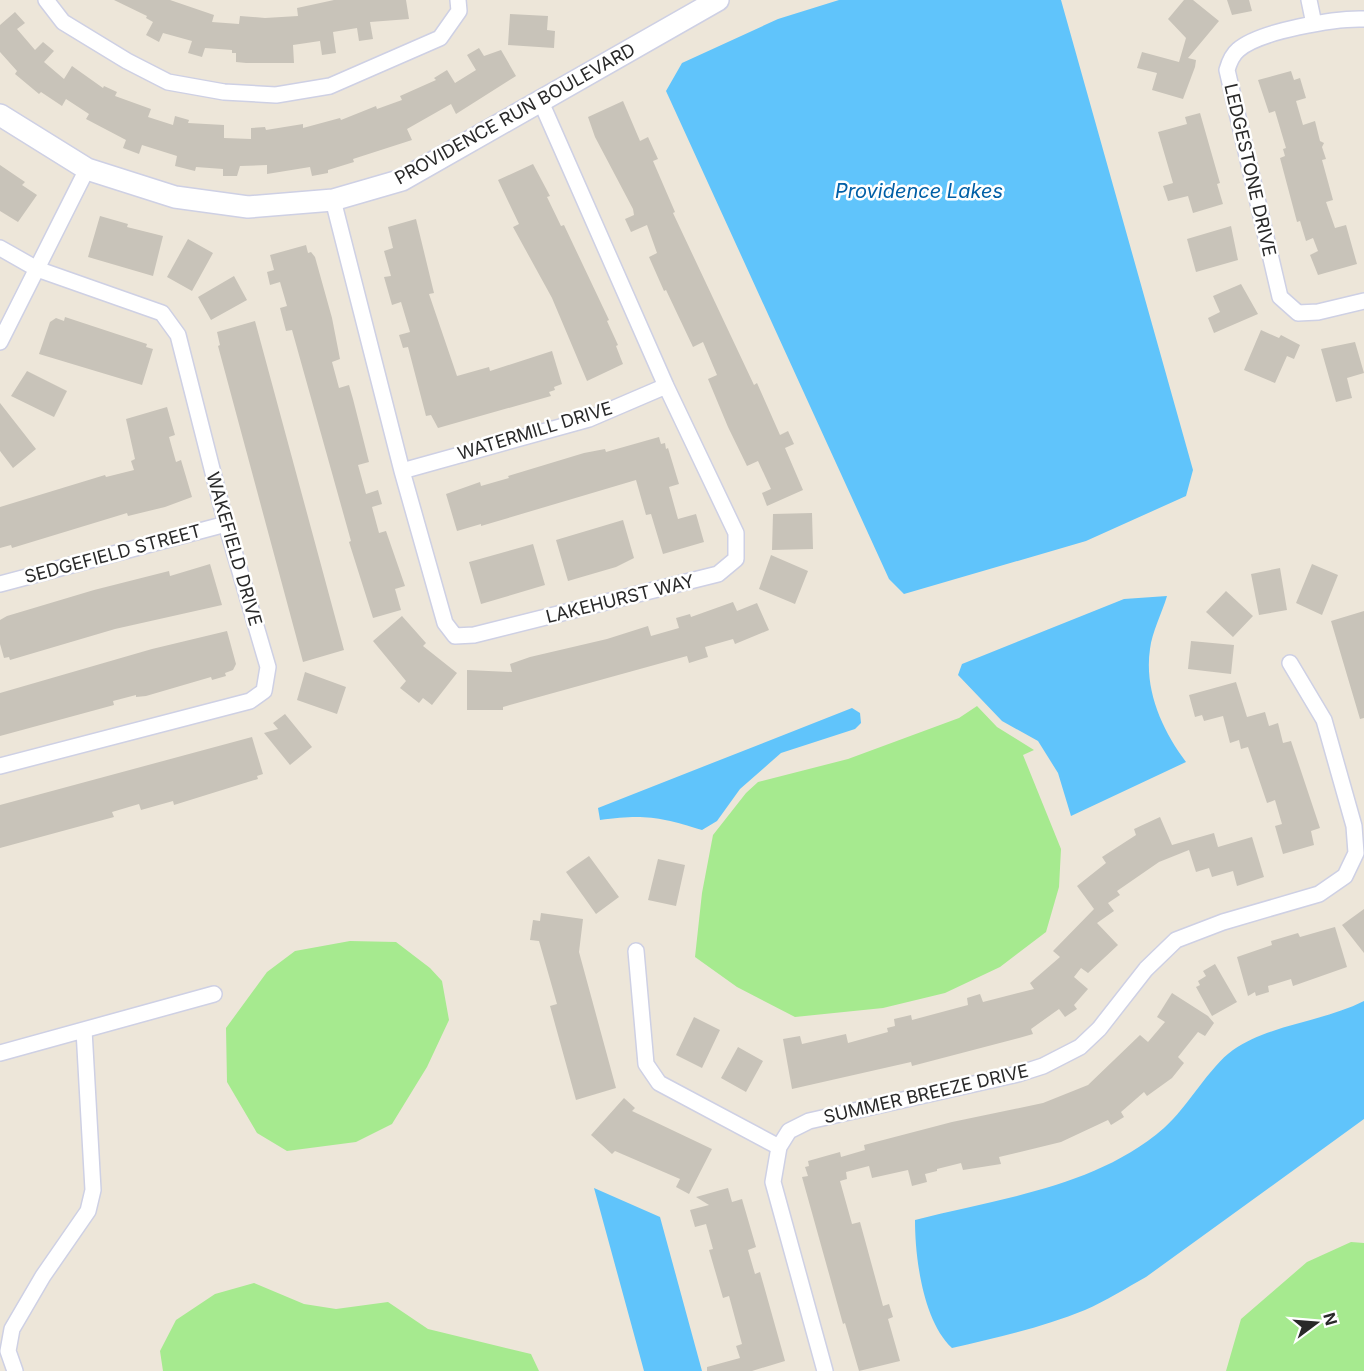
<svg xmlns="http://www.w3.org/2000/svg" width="1364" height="1371" font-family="Inter,sans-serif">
<rect width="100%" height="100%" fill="#ede6d9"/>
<path fill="#a6ea8f" d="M977 706 997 727 1034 750 1023 755 1061 849 1059 887 1046 932 1000 967 945 993 883 1008 795 1017 737 987 695 957 702 893 713 835 746 793 758 782 848 759 959 718Z
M350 941 396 942 430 968 442 981 449 1020 427 1067 392 1124 356 1142 287 1151 257 1133 227 1082 226 1028 267 972 295 951Z
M1351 1242 1364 1243V1371H1226L1241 1319 1307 1262Z
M254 1283 304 1304 336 1309 388 1302 428 1329 531 1354 539 1371H163L160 1351 176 1320 215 1294Z"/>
<path fill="#60c4fb" d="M839 0H1061L1193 470 1186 496 1086 541 904 594 889 579 666 91 682 63 778 19Z
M1167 596C1162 613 1152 632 1150 649 1144 690 1162 730 1186 762L1071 816 1058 773 1038 741 1002 721 958 675 962 664 1124 599Z
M852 708 860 713 861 723 855 729 781 753 740 789 717 821 702 830C660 817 644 814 600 820L598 808Z
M1364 1001V1119L1146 1277C1126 1288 1106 1301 1085 1310 1043 1327 997 1338 952 1348 923 1321 915 1258 915 1220 999 1198 1095 1188 1164 1128 1188 1107 1209 1067 1233 1050 1271 1024 1322 1022 1364 1001Z
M594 1188 660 1217 702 1371H644Z"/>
<path fill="#c8c3b9" d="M114 0H170L214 15 212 22 239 24 240 16 265 18 298 16 297 8 334 0H406L409 19 370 22 373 39 359 41 357 28 333 32 336 53 322 55 320 41 293 45 294 63H246L236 62V53H232V50L205 48 202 57 188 53 192 41 163 33 159 42 146 35 153 22 146 18 147 16Z
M1184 0H1193L1219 21 1188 58 1196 60 1195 67 1183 99 1152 90 1157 73 1137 68 1142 52 1179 62 1186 38 1168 19Z
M1227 0H1249L1252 11 1232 15Z
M15 12 25 23 17 29 35 50 43 42 54 51 44 62 64 79 72 66 103 88 104 86 117 92 115 96 151 109 148 117 173 125 175 116 189 120 188 123 224 125V138L251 139V128L265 127 266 130 303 124V128L340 118 341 120 376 106 377 109 402 100 400 96 436 80 434 78 447 70 455 83 476 70 467 55 479 48 484 56 501 50 516 76 456 114 451 104 407 129 412 140 353 159 354 162 328 170V173L312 176 310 167 267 174V165L240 166 237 176H223V169L196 167 195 171 175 166 177 156 142 145 139 154 123 148 126 140 86 119 89 114 66 99 62 106 41 92 39 94 15 74 17 71 0 52V25Z
M510 14 548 16 547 30 555 31 554 48 508 45Z
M1291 71 1294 80 1300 78 1306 98 1296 101 1303 125 1315 121 1320 141 1324 143 1322 147 1326 159 1322 160 1333 200 1326 202 1335 228 1346 225 1357 264 1318 275 1310 255 1318 251 1313 238 1306 241 1300 221 1297 222 1280 158 1285 156 1283 149 1286 148 1275 111 1269 113 1258 80Z
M623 101 640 141 648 137 658 159 653 161 675 212 673 213 754 385 757 383 780 435 788 431 794 444 785 448 803 490 767 506 762 493 771 489 758 461 747 466 728 427 708 379 717 375 703 342 693 347 666 290 664 291 649 257 657 253 647 225 631 232 625 219 634 215 633 209 595 137 588 117Z
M1200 113 1220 183 1217 184 1223 204 1193 213 1188 196 1168 201 1163 186 1173 183 1158 132 1187 124 1185 117Z
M533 164 550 196 547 197 561 226 564 225 609 320 607 321 618 345 616 346 623 364 587 381 552 298 513 227 519 224 498 180Z
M0 165 25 182 22 185 37 195 18 222 0 211Z
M100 216 128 224 127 227 163 236 153 276 88 257Z
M416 219 434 293 429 294 457 376 489 367 490 371 552 351 562 384 554 387 555 390 549 392 551 396 438 428 431 415 426 416 408 347 403 348 399 335 410 332 401 302 392 305 384 277 391 276 384 251 393 248 388 227Z
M1231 226 1238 260 1196 272 1187 239Z
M188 239 213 253 192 291 167 277Z
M306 245 308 253 311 252 315 257 332 318 340 359 332 362 339 388 349 385 353 399 369 462 358 465 366 494 378 490 382 504 372 507 379 533 386 531 405 586 395 589 401 610 373 618 349 542 351 541 292 330 286 331 280 308 287 306 280 282 270 285 267 272 274 270 270 255Z
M234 276 247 300 211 320 198 297Z
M1241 284 1258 314 1214 333 1208 318 1220 312 1213 296Z
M65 317 147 344 146 347 153 349 142 385 39 354 50 322 56 318 64 321Z
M255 321 344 650 303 662 218 346 220 345 217 332Z
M1261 330 1279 338 1281 335 1300 345 1294 359 1287 356 1275 383 1244 370Z
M1355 342 1364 373 1347 378 1352 398 1336 402 1321 349Z
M27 371 67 391 54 417 11 396Z
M0 403 36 449 13 468 0 451Z
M167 407 175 435 169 437 176 462 181 460 192 497 165 507 128 516 127 513 12 548 11 545 0 548V507L105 475 106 477 134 470 131 461 135 459 126 419Z
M659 437 661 444 665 443 666 449 668 448 679 484 669 487 678 519 696 514 704 542 663 554 651 514 646 515 636 480 481 526V524L457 531 446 494 480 482 481 486 509 478 508 476 584 453 605 449 606 452Z
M812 513 813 549 772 550 773 514Z
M623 520 634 558 616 567 568 581 556 540Z
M533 544 545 585 481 604 469 562Z
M771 555 808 571 795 604 759 589Z
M210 564 222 605 115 629 10 660 9 657 4 658 0 644V620L7 616 94 590 169 571 170 576Z
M1312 564 1338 575 1322 615 1296 603Z
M1280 568 1287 610 1259 615 1251 574Z
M1226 591 1253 616 1233 637 1206 612Z
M733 602 737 611 757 603 769 630 735 644 733 639 705 647 708 657 689 663 687 656 503 707V710H467V670L512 672 510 664 530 657 607 639 648 626 651 636 679 628 676 618 690 614 691 617Z
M1364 611V718L1360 719 1331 621Z
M402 616 426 643 423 646 457 673 432 705 423 698 419 703 400 688 406 681 373 641Z
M227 631 236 664 233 670 225 673 226 676 212 680 211 677 146 696 136 697V695L113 701 114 705 0 736V693L152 649Z
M1191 641 1234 645 1231 674 1188 669Z
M305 672 346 687 337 714 297 700Z
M1236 682 1247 717 1265 712 1269 726 1278 723 1283 743 1291 741 1320 828 1311 831 1314 845 1283 854 1275 826 1282 824 1275 800 1267 803 1248 747 1241 749 1239 740 1230 743 1223 716 1204 721 1202 715 1195 717 1189 695Z
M285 714 312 747 290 765 264 733 278 729 273 723Z
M252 737 263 774 257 776 258 779 174 805 173 801 141 810 139 804 112 812 114 817 0 848V805Z
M1160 817 1172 845 1214 833 1218 847 1252 837 1264 877 1237 886 1233 871 1212 877 1209 868 1196 872 1189 850 1159 862 1117 891 1120 895 1108 903 1114 911 1097 923 1118 945 1088 973 1081 968 1074 977 1088 989 1074 1005 1077 1009 1065 1017 1059 1009 1031 1029 1033 1034 1019 1038 912 1066 911 1062 792 1089 783 1039 800 1036 802 1044 846 1034 848 1043 888 1032 887 1028 895 1026 894 1019 911 1015 912 1020 968 1005 967 998 980 994 983 1002 1034 989 1030 983 1060 957 1053 951 1094 909 1077 886 1106 863 1102 857 1136 835 1134 829Z
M589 856 619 897 596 914 566 872Z
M658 859 685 865 676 906 648 900Z
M1364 909V953L1342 925Z
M541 913 583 919 579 952 616 1088 576 1100 550 1006 557 1004 539 941 530 940 533 920 540 921Z
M1335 927 1347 967 1293 986 1291 979 1268 986 1269 992 1256 996 1255 992 1248 996 1237 957 1272 945 1271 941 1298 933 1300 937Z
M1215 964 1237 1002 1212 1016 1196 987 1200 985 1198 981 1206 976 1203 971Z
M1172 993 1208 1016 1214 1023 1205 1036 1198 1032 1178 1057 1184 1063 1172 1078 1147 1096 1144 1092 1121 1112 1124 1117 1111 1125 1108 1120 1061 1142 999 1157 1001 1164 963 1170 961 1163 937 1169V1171L925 1174 927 1182 912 1186 908 1170 872 1178 869 1166 846 1172 847 1179 840 1181 852 1224 860 1222 883 1306 889 1304 893 1317 888 1319 900 1361 859 1371 845 1323 843 1324 802 1177 808 1176 805 1167 809 1166 808 1161 840 1152 841 1157 865 1150 864 1145 952 1122 1043 1103 1088 1085 1140 1035 1148 1042 1165 1022 1157 1017Z
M694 1017 720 1030 702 1068 676 1055Z
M738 1047 763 1061 746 1092 721 1078Z
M624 1098 635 1108 632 1111 712 1149 689 1194 676 1187 680 1179 615 1151 612 1154 591 1135Z
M728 1188 732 1202 742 1199 756 1247 748 1250 755 1274 760 1272 785 1361 752 1371H707V1367L740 1358 736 1346 742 1344 729 1296 723 1298 709 1250 713 1249 706 1224 695 1227 690 1210 709 1205 696 1197Z"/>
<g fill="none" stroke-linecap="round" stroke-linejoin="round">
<g stroke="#ced0e4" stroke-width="18">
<path id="street" d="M46 0 63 22 127 61 168 82 224 92 276 95 330 86 440 38 459 11 458 0
M1309 0 1314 24
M1364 19C1336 18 1259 31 1238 50 1232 55 1229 63 1227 70L1280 297 1298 313 1318 312 1364 301
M333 200 402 471 445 623 455 636 474 635 718 574 736 559V533L666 386 541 102
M0 248 37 269 162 313 178 335 226 524 268 667 264 691 250 701 0 766
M0 342 87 169
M402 471 589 419 666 386
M0 584 226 524
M636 951 646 1064 659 1083 779 1147
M0 1053 214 994
M15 1371 8 1351 12 1329 43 1276 88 1211 93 1190 84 1030
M825 1371 773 1182 779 1147 789 1131 809 1121 1018 1074 1043 1066 1080 1047 1099 1029 1146 969 1176 940 1223 922 1319 894 1345 876 1356 853 1354 826 1324 720 1290 663"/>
</g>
<g stroke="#ced0e4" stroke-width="24">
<path id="secondary" d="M0 115 87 169 175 197 248 207 333 200 402 180 718 0"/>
</g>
<use href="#street" stroke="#fff" stroke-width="15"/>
<use href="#secondary" stroke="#fff" stroke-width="21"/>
</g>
<g text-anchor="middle" stroke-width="5" stroke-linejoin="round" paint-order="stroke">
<g font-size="18" fill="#292929" stroke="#fff">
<text transform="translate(515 114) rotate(-29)" y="6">PROVIDENCE RUN BOULEVARD</text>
<text transform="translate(1250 170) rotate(77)" y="6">LEDGESTONE DRIVE</text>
<text transform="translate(535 431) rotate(-17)" y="6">WATERMILL DRIVE</text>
<text transform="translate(234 549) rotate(74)" y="6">WAKEFIELD DRIVE</text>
<text transform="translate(113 554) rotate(-15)" y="6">SEDGEFIELD STREET</text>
<text transform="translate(620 599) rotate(-14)" y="6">LAKEHURST WAY</text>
<text transform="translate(926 1094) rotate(-13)" y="6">SUMMER BREEZE DRIVE</text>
</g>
<g font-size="20" font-style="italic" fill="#005fa6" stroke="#fff">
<text x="919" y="198">Providence Lakes</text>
</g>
</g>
<g transform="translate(1316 1323) rotate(74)" stroke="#ffffff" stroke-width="4.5" paint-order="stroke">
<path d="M0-4.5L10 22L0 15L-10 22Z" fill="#292929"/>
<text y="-9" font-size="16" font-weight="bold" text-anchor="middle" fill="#292929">N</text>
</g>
</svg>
